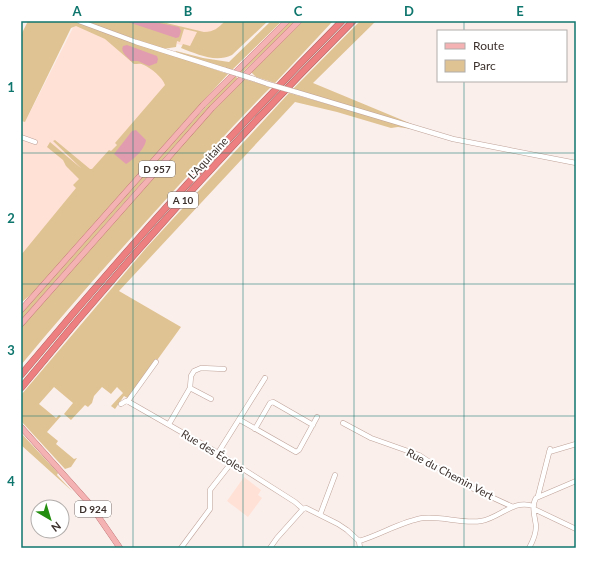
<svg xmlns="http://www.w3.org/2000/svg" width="597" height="569" font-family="Lato,sans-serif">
<rect width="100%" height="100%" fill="#fbefeb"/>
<path fill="#ffe1d6" d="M98 21H236L205 52Z
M75 24 205 79 21 293V121L25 122Z
M244 477 261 490 258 495 262 498 248 517 227 501Z"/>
<path fill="#e0c393" d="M28 21H74L228 74 185 121 35 291 21 303V255L76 188 73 185 79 179 66 166 63 160 47 147 50 142 82 169 53 141 55 140 90 169H92L109 150 111 151 117 145 115 143 165 85C163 78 151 68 144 65 141 63 137 64 134 64L105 39 76 26 71 28 25 122 21 121V90L22 86H21V35Z
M84 21H158L204 32C214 32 218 28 225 21H268L232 55C215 63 197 54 181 48L183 44 190 46 197 32 184 29 180 42 177 41 176 47 163 49Z
M271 21H282L232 70 175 53 176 51 203 58 229 62Z
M289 21H296L242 73 238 72Z
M303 21H333L275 83 256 77 251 72Z
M360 21H376L313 83 419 127 293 89Z
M234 76 238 78 168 153 21 320V314L137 182Z
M244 79 271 87C236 122 203 159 169 196 119 251 69 307 21 365V328L205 119Z
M289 93 418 130 398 127 391 128 337 112 295 102 119 291 181 327 129 399 124 396 115 409 111 406 123 393 117 387 111 394 102 387 94 396 92 403 88 407 85 405 71 420 64 414 73 403 54 387 39 404 56 418 59 415 61 416 47 432 58 441 56 444 74 459 77 458 71 467 65 469 21 421V395L147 247Z
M21 433 58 473 57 475 72 491 21 445Z"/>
<path fill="#e19cb0" d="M125 21H149L179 27 181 31 179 37 176 38Z
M127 45 157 56 158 59 157 63 149 66 138 61H131C127 56 120 52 123 46Z
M136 130 146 140C145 149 133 160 126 164L114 154 132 131Z"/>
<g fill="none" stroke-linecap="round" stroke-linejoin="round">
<g stroke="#bea299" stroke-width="5.5">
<path id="minor" d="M79 21 136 42 225 70
M254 79 268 84
M296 92 453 139 576 163
M21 137 35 142
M190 388 211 399
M128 401 156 362
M121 404 126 401 129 402 218 453 295 502 303 509
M240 420 296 452 299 450 317 417
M343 423 371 438 419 455 463 484 513 507
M169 424 190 388 191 376 194 371 201 368 224 369
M255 429 270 403 273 402 313 425
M549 452 576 444
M218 453 265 378
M538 496 550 449
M303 509 306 508 338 524 347 530 359 541
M534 509 576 529
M320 515 335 475
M359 541C380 535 402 521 423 518 442 516 463 524 481 521 500 518 513 499 533 506
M359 541 360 548
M181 548 210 509V490L232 462
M270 548 277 538 303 509
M529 548C533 541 536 534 536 526 535 517 531 506 536 498L576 481"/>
</g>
<g stroke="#b06463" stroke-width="6">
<path id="major" d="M21 310 203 105 287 21
M21 324 212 108 299 21
M21 427 89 503 120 548"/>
</g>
<g stroke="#b06463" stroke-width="7">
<path id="highway" d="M21 375C123 253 230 134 342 21
M21 388C126 260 236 138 353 21"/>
</g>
<use href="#minor" stroke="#fff" stroke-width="4.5"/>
<use href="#major" stroke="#f5b2b3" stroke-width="5.5"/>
<use href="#highway" stroke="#ee7f80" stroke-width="6"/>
<g stroke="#bea299" stroke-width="5.5" stroke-linecap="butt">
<path id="minor-bridge" d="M225 70 254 79
M268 84 296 92"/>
</g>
<use href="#minor-bridge" stroke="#fff" stroke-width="4.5"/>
</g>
<path fill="none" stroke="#0f766e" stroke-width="1" stroke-opacity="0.55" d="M133 21V548M243 21V548M354 21V548M464 21V31M464 81V548M21 153H576M21 284H576M21 416H576"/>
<g text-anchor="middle" stroke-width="4" stroke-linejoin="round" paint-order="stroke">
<g fill="#fff" stroke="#766f6c" stroke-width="1">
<rect x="139" y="161" width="36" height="16" rx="3"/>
<rect x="168" y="192" width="30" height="16" rx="3"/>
<rect x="75" y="501" width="36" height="16" rx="3"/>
</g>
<g font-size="10" font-weight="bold" fill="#3c312d">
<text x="157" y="173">D 957</text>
<text x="183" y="204">A 10</text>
<text x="93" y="513">D 924</text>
</g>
<g font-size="11" fill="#3c312d" stroke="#fff">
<text transform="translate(208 158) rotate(-47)" y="4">L'Aquitaine</text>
<text transform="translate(213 451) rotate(31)" y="4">Rue des Écoles</text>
<text transform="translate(450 474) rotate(28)" y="4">Rue du Chemin Vert</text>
</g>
</g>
<rect width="597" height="569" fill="none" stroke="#ffffff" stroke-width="44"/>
<rect x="437" y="30" width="130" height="52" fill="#ffffff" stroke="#b1adab"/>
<rect x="445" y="43" width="20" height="6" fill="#f5b2b3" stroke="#b1adab"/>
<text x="473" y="50" font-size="12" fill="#3c312d">Route</text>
<rect x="445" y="60" width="20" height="12" fill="#e0c393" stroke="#b1adab"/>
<text x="473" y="70" font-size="12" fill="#3c312d">Parc</text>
<g transform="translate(50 519) rotate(142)"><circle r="19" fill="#ffffff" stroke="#b1adab"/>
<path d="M0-3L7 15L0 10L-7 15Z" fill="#248e10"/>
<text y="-6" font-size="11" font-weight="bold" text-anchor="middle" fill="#3c312d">N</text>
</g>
<rect x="22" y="22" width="553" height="525" fill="none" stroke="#0f766e" stroke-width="1.5"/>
<g font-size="13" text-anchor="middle" font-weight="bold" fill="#0f766e">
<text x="77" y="16">A</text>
<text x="188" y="16">B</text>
<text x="298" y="16">C</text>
<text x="409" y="16">D</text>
<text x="520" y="16">E</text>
<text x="11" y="92">1</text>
<text x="11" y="223">2</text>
<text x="11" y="355">3</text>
<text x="11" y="486">4</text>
</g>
</svg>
